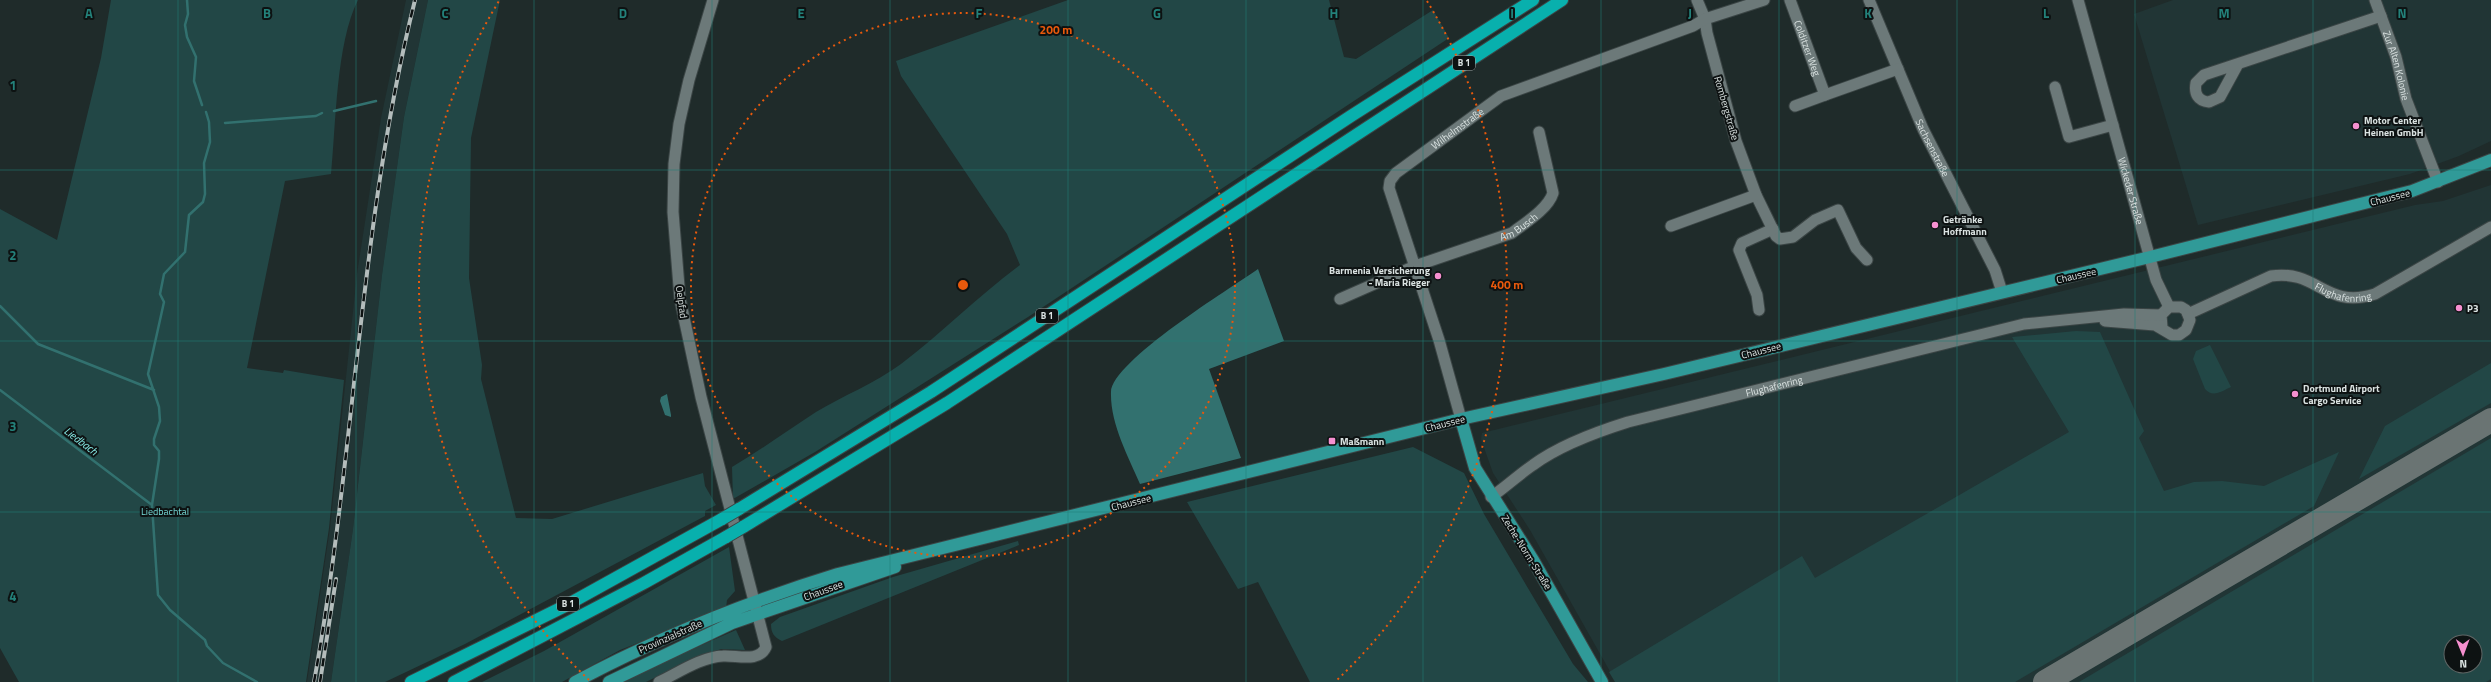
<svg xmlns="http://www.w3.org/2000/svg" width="2491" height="682" font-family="'Titillium Web',sans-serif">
<rect width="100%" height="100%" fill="#1f2b2a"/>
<path fill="#213535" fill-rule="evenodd" d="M406 0H428L404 117 382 275 353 529 331 682H307L330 528 357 274 381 118Z
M2173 0H2491V141L2459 156 2410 174 2198 225 2134 14Z
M2491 185V682H1616L1530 530 1493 473 1481 439 1482 433 2415 205 2443 201ZM2451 642H2475V666H2451Z"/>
<path fill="#224746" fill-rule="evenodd" d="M111 0H358C336 43 336 125 331 174L285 181 247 368 283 373 284 370 344 380 329 528 306 682H19L0 648V209L57 240 101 58Z
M428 0H500L471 138 469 278 482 365 481 379 516 518 552 519 703 473 705 486 716 505 705 511V516L465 644 385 682H331L353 529 382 275 404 117Z
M1068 0H1329L1344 57 1356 59 1433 10 1449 38 1028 317 815 452 733 499 732 467C761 450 788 430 816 412 844 395 874 384 901 364 942 333 978 296 1020 265L1007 234 901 76 896 61Z
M2076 331 2100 332 2144 431 2139 438 2164 491 2194 482 2222 481 2264 486 2339 452 2314 506 2015 682H1615L1609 672 1802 556 1815 578 2069 432 2012 337Z
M2210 345 2231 387C2222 391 2213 398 2205 389L2193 359 2196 351Z
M2491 363V403L2359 479 2385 426Z
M2491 438V679L2486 682H2079ZM2451 642H2475V666H2451Z
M1413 447 1464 473 1484 514 1573 664 1588 682H1310L1258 582 1238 589 1187 502Z
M1018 541 1019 545 782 641C774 637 771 633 771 624L780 617 893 577Z
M729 547 735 591 727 600 726 608 620 650 562 682H482L544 651Z
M736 630 745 650 721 649 684 663 646 682H625L658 664Z"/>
<path fill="#32716f" d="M1258 269 1284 341 1209 369 1241 458 1140 484C1128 456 1110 423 1111 392 1112 361 1231 288 1258 269Z
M667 394 671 415V417L665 415 660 401 661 397Z"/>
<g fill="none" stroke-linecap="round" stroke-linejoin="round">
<path stroke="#32716f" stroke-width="2.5" d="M187 0 188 14 185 25 187 37 196 57 194 81 202 105
M334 111 376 101
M206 112 209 122 210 142 204 163 205 194 203 202 189 215 185 252 164 274 160 294 164 302 148 374 159 407 160 421 154 439V445L159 451V459L152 505 158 595 170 610 205 640 207 646 223 663 257 682
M225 123 316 116 322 113
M0 306 38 344 154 390
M0 390 152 505"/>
<path stroke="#6a7473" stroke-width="24" d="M2045 682 2491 420"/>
<g stroke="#3b4545" stroke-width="13">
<g id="minor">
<path d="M1697 0 1705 19"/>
<path id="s1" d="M1790 0 1825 95 1795 106"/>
<path id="s2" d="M1869 0 1923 129 1995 270 2002 292"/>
<path id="s3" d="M2078 0 2156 280 2169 307"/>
<path id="s4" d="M2375 0 2396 57 2406 99 2438 182"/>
<path d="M2238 64 2220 97 2209 102C2198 101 2194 94 2196 83L2204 75 2381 16"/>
<path d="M2055 87 2069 137 2113 125"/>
<path d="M1825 95 1898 69"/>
<path d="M1756 195 1776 236 1780 239 1793 237 1815 220 1838 210 1856 248 1867 260"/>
<path d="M1671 226 1756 195 1736 141 1707 33 1705 19"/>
<path id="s5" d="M1340 299 1415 266 1512 233C1525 223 1548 209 1553 193L1539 132"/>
<path d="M1759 310 1757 295 1739 250 1742 243 1773 229"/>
<path id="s6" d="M2188 314 2271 276C2318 269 2325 310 2375 294L2491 227"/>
<path d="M2105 321 2155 325 2172 335H2179L2186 330 2190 320 2186 310 2181 307H2169L2161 315 2162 327"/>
<path id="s7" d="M1461 419 1439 340 1389 188 1390 181 1396 173 1501 96 1693 26 1705 19 1764 0"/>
<path id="s8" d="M1491 497C1506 487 1518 475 1533 465 1560 445 1596 432 1628 422L2024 324 2124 314 2161 315"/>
<path d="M659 682C678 673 701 657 723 656 737 655 759 663 766 647L701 397 680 299 673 212 674 164 679 124 689 80 713 0"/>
</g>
</g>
<g stroke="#3b4545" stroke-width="14">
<path id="major" d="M1461 419 1475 468 1533 560 1602 682
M575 682C659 637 747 602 838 574L1461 419 1664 374 2150 257 2412 191 2491 160
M609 682 732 623 895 567"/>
</g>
<g stroke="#3b4545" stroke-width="14">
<path id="highway" d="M739 509 931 392 1351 116 1533 0
M743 527 947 403 1562 0
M411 682 565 606 722 519
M454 682 644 583 726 537"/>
</g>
<use href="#minor" stroke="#6c7979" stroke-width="11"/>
<use href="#major" stroke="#309a98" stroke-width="12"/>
<use href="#highway" stroke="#08b0ad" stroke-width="12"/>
<g stroke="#b4bdbc" stroke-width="4">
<path id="rail" d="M314 682C355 456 359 224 415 0
M320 682 336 579"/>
</g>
<use href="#rail" stroke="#0d1212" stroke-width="2.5" stroke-dasharray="8" stroke-linecap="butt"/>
<g stroke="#3b4545" stroke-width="14" stroke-linecap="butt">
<path id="highway-bridge" d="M722 519 739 509
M726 537 743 527"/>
</g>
<use href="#highway-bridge" stroke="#08b0ad" stroke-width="12"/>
</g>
<path fill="none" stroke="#23817a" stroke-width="1" stroke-opacity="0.55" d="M178 0V682M356 0V682M534 0V682M712 0V682M890 0V682M1068 0V682M1246 0V682M1423 0V682M1601 0V682M1779 0V682M1957 0V682M2135 0V682M2313 0V682M0 170H2491M0 341H2491M0 512H2491"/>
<g fill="none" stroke="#e8590c" stroke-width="2" stroke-dasharray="2 4">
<circle cx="963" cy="285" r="272"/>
<path d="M589 680A544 544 0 0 1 499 1M1427 1A544 544 0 0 1 1337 680"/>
</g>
<g fill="#f690d0" stroke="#0d1212" stroke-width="1.5">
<circle cx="2356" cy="126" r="4"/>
<circle cx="1935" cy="225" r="4"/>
<circle cx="1438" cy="276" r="4"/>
<circle cx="2459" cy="308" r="4"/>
<circle cx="2295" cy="394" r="4"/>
<rect x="1328" y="437" width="8" height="8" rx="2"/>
</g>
<g text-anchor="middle" stroke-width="4" stroke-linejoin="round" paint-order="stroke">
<g fill="#0d1212" stroke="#9da4a4" stroke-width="1">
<rect x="1453" y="56" width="22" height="14" rx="3"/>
<rect x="1036" y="309" width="22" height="14" rx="3"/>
<rect x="557" y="597" width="22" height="14" rx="3"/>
</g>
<g font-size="9" font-weight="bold" fill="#dbe3e2">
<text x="1464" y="66">B 1</text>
<text x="1047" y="319">B 1</text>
<text x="568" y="607">B 1</text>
</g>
<g font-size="10" fill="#dbe3e2" stroke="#0d1212">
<text dy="4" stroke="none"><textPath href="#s1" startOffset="51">Colditzer Weg</textPath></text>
<text dy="4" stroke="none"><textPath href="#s4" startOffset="69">Zur Alten Kolonie</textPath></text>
<text transform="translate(1727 108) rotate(74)" y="4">Rombergstraße</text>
<text dy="4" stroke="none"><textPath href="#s7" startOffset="335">Wilhelmstraße</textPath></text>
<text dy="4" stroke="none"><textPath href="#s2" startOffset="161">Sachsenstraße</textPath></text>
<text dy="4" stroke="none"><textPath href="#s3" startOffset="198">Wickeder Straße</textPath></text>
<text transform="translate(2390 197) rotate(-14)" y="4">Chaussee</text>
<text dy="4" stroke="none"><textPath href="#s5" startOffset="193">Am Busch</textPath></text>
<text transform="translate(2076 275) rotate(-13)" y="4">Chaussee</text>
<text dy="4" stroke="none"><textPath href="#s6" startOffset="167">Flughafenring</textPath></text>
<text transform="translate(682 302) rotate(82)" y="4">Oelpfad</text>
<text transform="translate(1761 350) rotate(-14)" y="4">Chaussee</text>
<text dy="4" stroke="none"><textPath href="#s8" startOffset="308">Flughafenring</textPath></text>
<text transform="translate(1445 423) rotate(-14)" y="4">Chaussee</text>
<text transform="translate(1131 502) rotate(-14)" y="4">Chaussee</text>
<text transform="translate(1527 552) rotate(58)" y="4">Zeche-Norm-Straße</text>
<text transform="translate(823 590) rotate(-20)" y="4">Chaussee</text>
<text transform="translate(670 636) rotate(-24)" y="4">Provinzialstraße</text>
</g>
<g font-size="10" font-weight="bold" fill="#dbe3e2" stroke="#0d1212" text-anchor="start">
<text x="2364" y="124">Motor Center<tspan x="2364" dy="12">Heinen GmbH</tspan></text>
<text x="1943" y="223">Getränke<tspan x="1943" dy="12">Hoffmann</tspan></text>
<text x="1430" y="274" text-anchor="end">Barmenia Versicherung<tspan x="1430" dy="12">- Maria Rieger</tspan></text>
<text x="2467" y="312">P3</text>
<text x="2303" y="392">Dortmund Airport<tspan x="2303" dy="12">Cargo Service</tspan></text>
<text x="1340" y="445">Maßmann</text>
</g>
<g font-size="10" fill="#75d9d6" stroke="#0d1212">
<text x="165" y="515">Liedbachtal</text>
</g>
<g font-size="11" font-style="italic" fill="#88ece8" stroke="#0d1212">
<text transform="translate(81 441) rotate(37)" y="4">Liedbach</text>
</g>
</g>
<g font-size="13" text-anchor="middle" font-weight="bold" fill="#23817a" stroke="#0d1212" stroke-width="4" stroke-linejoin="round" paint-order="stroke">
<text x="89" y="18">A</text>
<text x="267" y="18">B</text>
<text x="445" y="18">C</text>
<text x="623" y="18">D</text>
<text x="801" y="18">E</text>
<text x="979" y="18">F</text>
<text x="1157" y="18">G</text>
<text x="1334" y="18">H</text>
<text x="1512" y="18">I</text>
<text x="1690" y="18">J</text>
<text x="1868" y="18">K</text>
<text x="2046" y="18">L</text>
<text x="2224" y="18">M</text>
<text x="2402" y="18">N</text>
<text x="13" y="90">1</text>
<text x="13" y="260">2</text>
<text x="13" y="431">3</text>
<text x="13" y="601">4</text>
</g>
<circle cx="963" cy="285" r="6" fill="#e8590c" stroke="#0d1212" stroke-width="2"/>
<g font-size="12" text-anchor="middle" font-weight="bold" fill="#e8590c" stroke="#0d1212" stroke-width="4" stroke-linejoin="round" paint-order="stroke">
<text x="1056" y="34">200 m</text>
<text x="1507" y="289">400 m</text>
</g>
<g transform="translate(2463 654) rotate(179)"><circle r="19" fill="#0d1212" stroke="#5f6665"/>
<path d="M0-3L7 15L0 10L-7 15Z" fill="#f690d0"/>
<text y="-6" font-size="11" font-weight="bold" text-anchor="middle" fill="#dbe3e2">N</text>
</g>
</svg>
